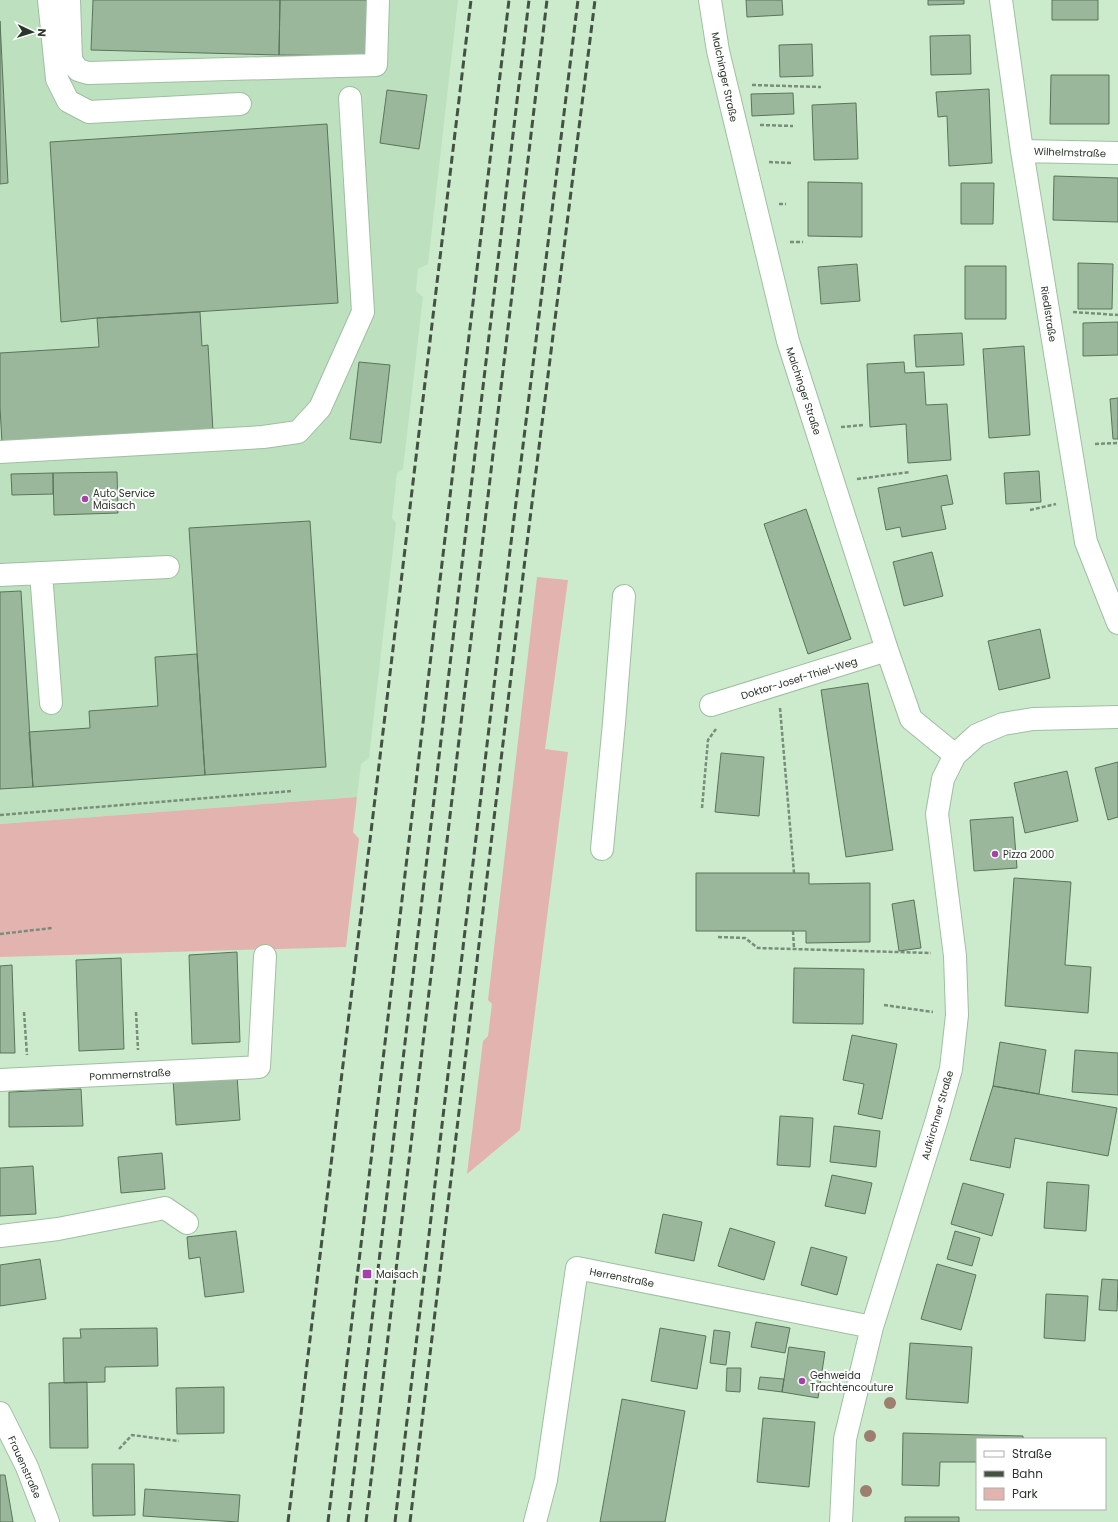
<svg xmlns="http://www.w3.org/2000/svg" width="1118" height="1522" font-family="Poppins,sans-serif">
<rect width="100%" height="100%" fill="#ccebcd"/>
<path fill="#bde1be" d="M0 0H458L428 264 418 269 416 291 423 297 403 469 397 473 392 518 396 523 369 758 361 764 357 797 0 824Z"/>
<path fill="#e3b4af" d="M537 577 568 580 545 749 568 752 520 1130 467 1174 483 1041 488 1036 492 1004 488 1000Z
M357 797 353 832 359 839 346 947 0 957V824Z"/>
<path fill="#9ab79b" stroke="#59745a" d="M93 0H280L279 55 91 50Z
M280 0H371L370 56 279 55Z
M746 0H782L783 15 747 17Z
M928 0H964V4L928 5Z
M1052 0H1098V20H1052Z
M0 21 8 183 0 184Z
M970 35 971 74 931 75 930 36Z
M812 44 813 76 780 77 779 45Z
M1051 75H1109V124H1050Z
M989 89 992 163 949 166 947 116 938 117 936 92Z
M387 90 427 95 419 149 380 143Z
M793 93 794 114 752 116 751 94Z
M856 103 858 159 814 160 812 105Z
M327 124 338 303 97 318 61 322 50 142Z
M1054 176 1118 178V222L1053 220Z
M808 182 862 183V237L808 236Z
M961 183H994L993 224H961Z
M1078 263 1113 264 1112 309H1078Z
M857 264 860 301 821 304 818 267Z
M965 266H1006V319H965Z
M200 312 202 346 208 345 213 431 2 443 0 407V353L99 347 97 318Z
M1118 322V355L1083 356V323Z
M962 333 964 365 916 367 914 335Z
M1024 346 1030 435 989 438 983 349Z
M359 362 390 365 381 443 350 439Z
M904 362 905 373 924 372 926 405 947 404 951 460 908 463 906 424 870 427 867 364Z
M1118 398V439H1113L1110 399Z
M1039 471 1041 502 1006 504 1004 473Z
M117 472 118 513 54 515 53 473Z
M53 473V494L12 495 11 474Z
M947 475 953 504 941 506 946 529 902 537 900 527 886 530 878 488Z
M806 509 851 639 808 654 764 524Z
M310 521 326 767 205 775 189 528Z
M932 552 943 596 904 606 893 562Z
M21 591 33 787 0 789V592Z
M1040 629 1050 678 999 690 988 641Z
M197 654 205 775 33 787 29 732 90 728 89 711 158 706 155 657Z
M868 683 893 850 846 857 821 690Z
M721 753 764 757 759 816 715 812Z
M1118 762V817L1108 820 1095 768Z
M1067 771 1078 821 1025 833 1014 783Z
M1013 817 1017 868 974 871 970 820Z
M696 873H809V884L870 883V942L806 943V931H696Z
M1014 878 1071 882 1065 965 1091 967 1088 1013 1005 1006Z
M914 900 921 948 899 951 892 904Z
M237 952 240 1042 192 1044 189 955Z
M121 958 124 1049 79 1051 76 960Z
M12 965 15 1053H0V966Z
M794 968 864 969 863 1024 793 1023Z
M852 1035 897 1044 882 1119 858 1114 864 1084 843 1080Z
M1000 1042 1046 1050 1039 1094 993 1086Z
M1075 1050 1118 1053V1095L1072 1092Z
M237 1075 240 1120 176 1125 173 1079Z
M993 1086 1117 1108 1108 1156 1015 1138 1010 1168 970 1160Z
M81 1089 83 1126 9 1127V1092Z
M780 1116 813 1118 810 1167 777 1165Z
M834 1126 880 1131 876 1167 830 1162Z
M162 1153 165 1189 121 1193 118 1157Z
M33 1166 36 1214 0 1216V1168Z
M832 1175 872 1183 865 1214 825 1206Z
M1047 1182 1089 1185 1086 1231 1044 1228Z
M963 1183 1004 1194 992 1236 951 1224Z
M663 1214 702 1222 694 1261 655 1253Z
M730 1228 775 1242 764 1280 718 1266Z
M236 1231 244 1292 205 1297 200 1257 189 1259 187 1237Z
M955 1231 980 1238 972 1266 947 1259Z
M811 1247 847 1257 837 1295 801 1285Z
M40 1259 46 1299 0 1306V1265Z
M937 1264 976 1275 961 1330 921 1319Z
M1102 1279 1118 1280 1117 1311 1099 1310Z
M1046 1294 1088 1296 1085 1341 1044 1338Z
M756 1322 790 1328 785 1353 751 1347Z
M157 1328 158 1366 105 1367V1382L64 1383 63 1338H81L80 1329Z
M660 1328 706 1336 697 1389 651 1381Z
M714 1330 730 1332 726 1365 710 1363Z
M910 1343 972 1347 968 1403 906 1399Z
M789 1347 825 1352 818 1398 782 1392Z
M727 1368H741L740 1392 726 1391Z
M760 1377 784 1379 782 1392 758 1389Z
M87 1382 88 1448H50L49 1383Z
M224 1387V1433L177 1434 176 1388Z
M622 1399 685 1411 665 1522H600Z
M763 1418 815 1422 809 1487 757 1482Z
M903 1433 1023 1436V1439H977V1462H940L939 1486 902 1485Z
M92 1464H134L135 1515 93 1516Z
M0 1475H5L13 1522H0Z
M145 1489 240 1495 238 1522 143 1516Z
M905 1517H959V1522H905Z"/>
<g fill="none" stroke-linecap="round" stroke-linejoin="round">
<g stroke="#a0bea2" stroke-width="24">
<path id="minor" d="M49 0 57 79 68 101 89 112 240 104
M69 0 71 60 78 70 88 73 376 65 378 0
M710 0 718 51 788 341 887 650 911 719 955 755
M1001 0 1022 151 1086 542 1118 623
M1022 151 1118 153
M0 452 263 437 298 432 320 408 363 312 350 98
M41 573 51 703
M0 575 168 567
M711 705 887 650
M602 849 614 723 624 596
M0 1080 259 1067 265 956
M0 1236 58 1229 165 1208 187 1223
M0 1413 27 1467 48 1522
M535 1522 546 1480 577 1268 872 1327
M841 1522 845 1439 872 1327 937 1119 951 1069 957 1015 955 956 937 814 943 779 955 755 977 735 1003 724 1033 719 1118 717"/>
</g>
<path stroke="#798e7a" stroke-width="2.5" stroke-dasharray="4 2" stroke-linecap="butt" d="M752 85 821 87
M760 125 793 126
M769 162 792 163
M779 204H786
M790 242H803
M1073 312 1118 315
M841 427 864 425
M1095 444 1118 443
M857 479 910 472
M1030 510 1056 504
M780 708 794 873
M702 808 708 740 716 729
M0 815 292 791
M793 931 794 949
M0 934 52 928
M718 937 745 938 758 948 931 953
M884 1005 933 1012
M24 1012 27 1055
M136 1012 138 1050
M119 1449 132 1435 179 1441"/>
<use href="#minor" stroke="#fff" stroke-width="22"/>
<path stroke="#435243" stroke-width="3" stroke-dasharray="8 4" stroke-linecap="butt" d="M288 1522 471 0
M328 1522 509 0
M348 1522 529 0
M366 1522 547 0
M395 1522 509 559 578 0
M410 1522 525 559 595 0"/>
</g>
<g fill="#9c7f6f">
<circle cx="890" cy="1403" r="6"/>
<circle cx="870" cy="1436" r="6"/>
<circle cx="866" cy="1491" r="6"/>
</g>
<g fill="#a542a9" stroke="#fff" stroke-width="1.5">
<circle cx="85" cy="499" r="4"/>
<circle cx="995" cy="854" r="4"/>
<rect x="362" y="1269" width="10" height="10" rx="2"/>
<circle cx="802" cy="1381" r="4"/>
</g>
<g text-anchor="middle" stroke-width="4" stroke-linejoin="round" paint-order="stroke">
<g font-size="10" fill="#2a362a" stroke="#fff">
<text transform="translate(725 77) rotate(78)" y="4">Malchinger Straße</text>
<text transform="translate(1070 152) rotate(2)" y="4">Wilhelmstraße</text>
<text transform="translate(1049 314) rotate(81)" y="4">Riedlstraße</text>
<text transform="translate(804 391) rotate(72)" y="4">Malchinger Straße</text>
<text transform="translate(799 678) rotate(-17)" y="4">Doktor-Josef-Thiel-Weg</text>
<text transform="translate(130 1074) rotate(-3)" y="4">Pommernstraße</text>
<text transform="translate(937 1115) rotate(-74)" y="4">Aufkirchner Straße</text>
<text transform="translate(622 1277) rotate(11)" y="4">Herrenstraße</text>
<text transform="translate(25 1467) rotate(66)" y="4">Frauenstraße</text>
</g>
<g font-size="10" fill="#2a362a" stroke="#fff" text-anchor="start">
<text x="93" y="497">Auto Service<tspan x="93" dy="12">Maisach</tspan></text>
<text x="1003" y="858">Pizza 2000</text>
<text x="376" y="1278">Maisach</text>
<text x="810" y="1379">Gehweida<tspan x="810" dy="12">Trachtencouture</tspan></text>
</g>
</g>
<rect x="976" y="1438" width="130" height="72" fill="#ffffff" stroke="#aaafaa"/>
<rect x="984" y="1451" width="20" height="6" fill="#ffffff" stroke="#aaafaa"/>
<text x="1012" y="1458" font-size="12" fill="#2a362a">Straße</text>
<rect x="984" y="1471" width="20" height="6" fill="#435243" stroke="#aaafaa"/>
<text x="1012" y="1478" font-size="12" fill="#2a362a">Bahn</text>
<rect x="984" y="1488" width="20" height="12" fill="#e3b4af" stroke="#aaafaa"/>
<text x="1012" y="1498" font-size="12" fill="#2a362a">Park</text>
<g transform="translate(32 32) rotate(94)" stroke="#ffffff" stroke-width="3" paint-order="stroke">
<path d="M0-3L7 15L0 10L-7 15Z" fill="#2a362a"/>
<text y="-6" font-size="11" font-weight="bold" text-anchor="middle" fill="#2a362a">N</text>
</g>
</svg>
